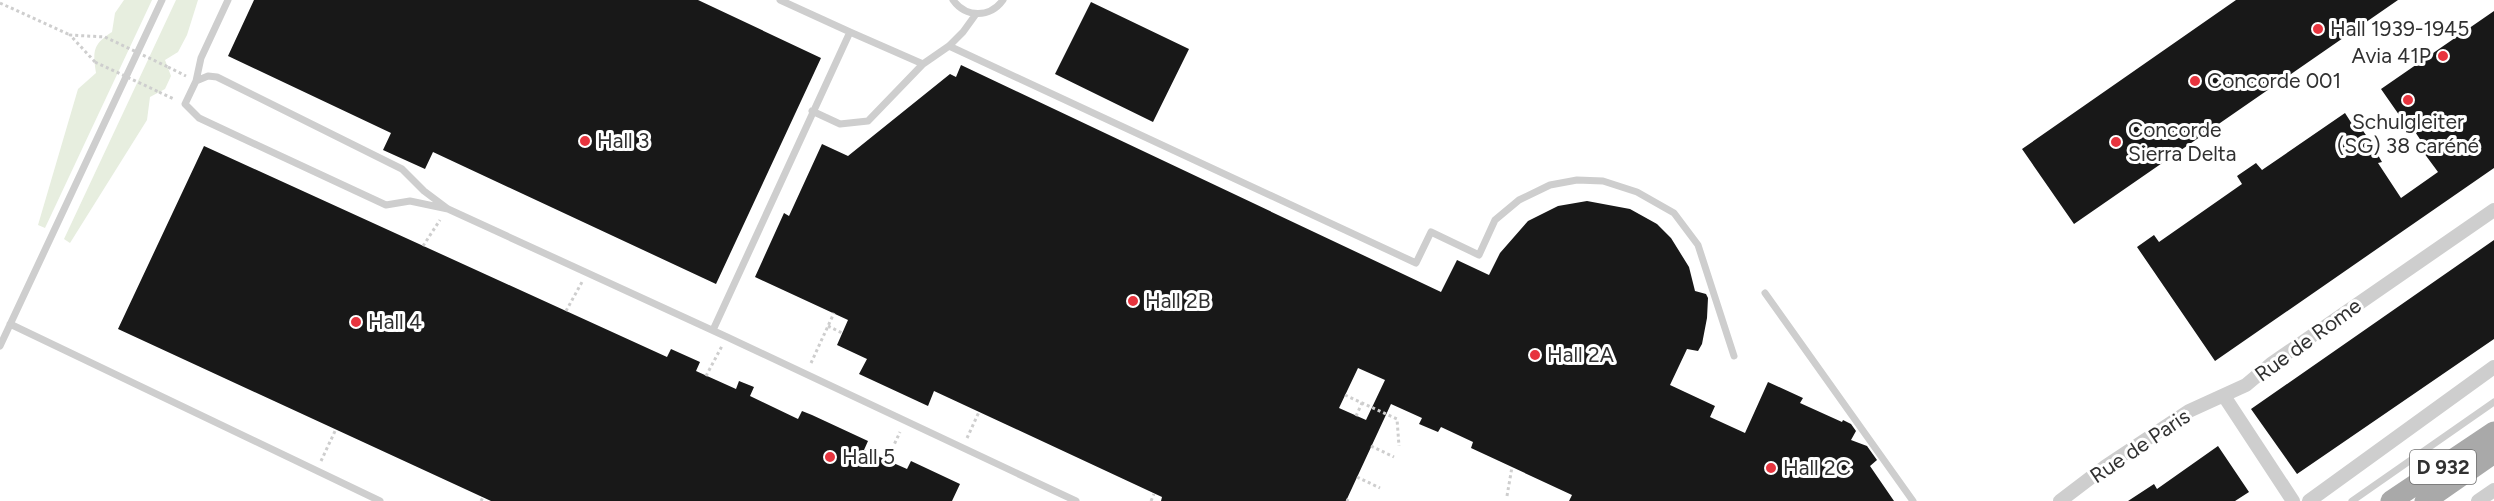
<svg xmlns="http://www.w3.org/2000/svg" width="2494" height="501" font-family="Figtree,sans-serif">
<rect width="100%" height="100%" fill="#fff"/>
<path fill="#e7eedf" d="M124 0H152L45 228 38 225 78 89 96 73C93 51 92 45 112 32L115 13Z
M176 0H198L187 35 178 52 165 60 171 76 165 89 150 97 147 120 70 243 64 239Z"/>
<path fill="#181818" fill-rule="evenodd" d="M254 0H698L821 58 716 284 433 152 425 169 383 150 391 133 228 56Z
M2236 0H2398L2074 224 2022 149Z
M1091 2 1189 49 1153 122 1055 74Z
M2494 11V168L2215 361 2137 247 2154 235 2159 242 2242 184 2237 176 2256 163 2262 170 2345 113 2354 127 2359 125 2368 138 2382 162 2378 163 2401 198 2438 172 2424 153 2428 151 2407 120 2404 122 2381 89Z
M961 65 1441 292 1457 260 1489 275 1500 253 1528 221 1558 206 1587 201 1630 209 1657 224 1671 238 1689 267 1695 291 1706 294 1708 298 1707 318 1702 344 1698 351 1687 349 1670 385 1715 406 1710 417 1745 433 1768 382 1803 398 1800 403 1842 422 1843 420 1851 424 1856 431 1851 440 1867 446 1877 460 1870 466 1894 501H1569L1572 495 1471 448 1473 442 1441 427 1438 432 1419 424 1422 418 1391 404 1346 501H1161L1162 497 934 391 928 406 859 374 867 359 837 345 848 320 755 277 784 213 789 216 822 144 848 156 950 74 956 77ZM1358 368 1385 380 1366 420 1339 408Z
M204 146 667 357 671 349 700 362 696 371 736 389 739 381 754 387 750 396 798 419 802 411 812 415 868 441 864 450 907 469 911 461 960 484 952 501H491L118 329Z
M2494 240V339L2297 474 2251 409Z
M2218 446 2249 492 2235 501H2128L2154 484 2157 489Z"/>
<g fill="none" stroke-linecap="round" stroke-linejoin="round">
<path stroke="#cecece" stroke-width="3" stroke-dasharray="3 3" stroke-linecap="butt" d="M0 3 70 35
M95 62 70 35 105 37
M168 67 186 76
M159 92 174 99
M423 246 440 220
M566 311 582 282
M828 326 842 333
M811 363 834 313
M706 376 722 346
M1345 395 1397 419 1399 446
M1356 416 1362 403
M967 438 979 412
M1371 446 1394 457
M887 460 900 432
M321 461 336 429
M1357 477 1380 488
M1507 496 1512 467
M1346 500 1349 501
M481 501 483 497
M1151 501 1154 494"/>
<path stroke="#cecece" stroke-width="7" d="M780 0 850 32
M953 0C966 18 990 18 1003 0
M949 46 1416 263 1431 232 1479 255 1495 220 1519 200 1550 185 1577 180 1603 181 1637 192 1674 213 1698 245 1734 356
M196 81 201 58 228 0
M812 111 840 124 868 121 923 64 949 46 963 32 976 14
M448 209 410 201 386 205 199 118 185 104 196 81 208 76 217 77 402 169 424 191 448 209 727 337 1076 501
M1765 293 1913 501
M10 324 380 501
M713 330 850 32 923 64
M0 346 162 0
M2352 501 2494 402"/>
<path stroke="#cecece" stroke-width="14" d="M2224 396 2293 501
M2060 501 2106 466 2189 411 2246 385 2271 364 2494 210
M2309 501 2494 367
M2478 501 2494 490"/>
<path stroke="#a9a9a9" stroke-width="21" d="M2391 501 2494 432
M2425 501 2494 453"/>
<path stroke="#cecece" stroke-width="3" stroke-dasharray="3 3" stroke-linecap="butt" d="M105 37 168 67
M95 62 159 92"/>
</g>
<g fill="#e7343e" stroke="#fff" stroke-width="2">
<circle cx="2318" cy="29" r="6"/>
<circle cx="2443" cy="56" r="6"/>
<circle cx="2195" cy="81" r="6"/>
<circle cx="2408" cy="100" r="6"/>
<circle cx="585" cy="141" r="6"/>
<circle cx="2116" cy="142" r="6"/>
<circle cx="1133" cy="301" r="6"/>
<circle cx="356" cy="322" r="6"/>
<circle cx="1535" cy="355" r="6"/>
<circle cx="830" cy="457" r="6"/>
<circle cx="1771" cy="468" r="6"/>
</g>
<g text-anchor="middle" stroke-width="6" stroke-linejoin="round" paint-order="stroke">
<rect fill="#fff" stroke="#6f6f6f" stroke-width="1.5" x="2410" y="450" width="66" height="34" rx="4.5"/>
<g font-size="20" font-weight="bold" fill="#313131">
<text x="2443" y="474">D 932</text>
</g>
<g font-size="21" fill="#313131" stroke="#fff" text-anchor="start">
<text x="2330" y="36">Hall 1939-1945</text>
<text x="2431" y="63" text-anchor="end">Avia 41P</text>
<text x="2207" y="88">Concorde 001</text>
<text x="2408" y="129" text-anchor="middle">Schulgleiter<tspan x="2408" dy="24">(SG) 38 caréné</tspan></text>
<text x="2128" y="137">Concorde<tspan x="2128" dy="24">Sierra Delta</tspan></text>
<text x="597" y="148">Hall 3</text>
<text x="1145" y="308">Hall 2B</text>
<text x="368" y="329">Hall 4</text>
<text x="1547" y="362">Hall 2A</text>
<text x="842" y="464">Hall 5</text>
<text x="1783" y="475">Hall 2C</text>
</g>
<g font-size="21" fill="#313131" stroke="#fff">
<text transform="translate(2308 340) rotate(-36)" y="7">Rue de Rome</text>
<text transform="translate(2140 446) rotate(-34)" y="7">Rue de Paris</text>
</g>
</g>
</svg>
